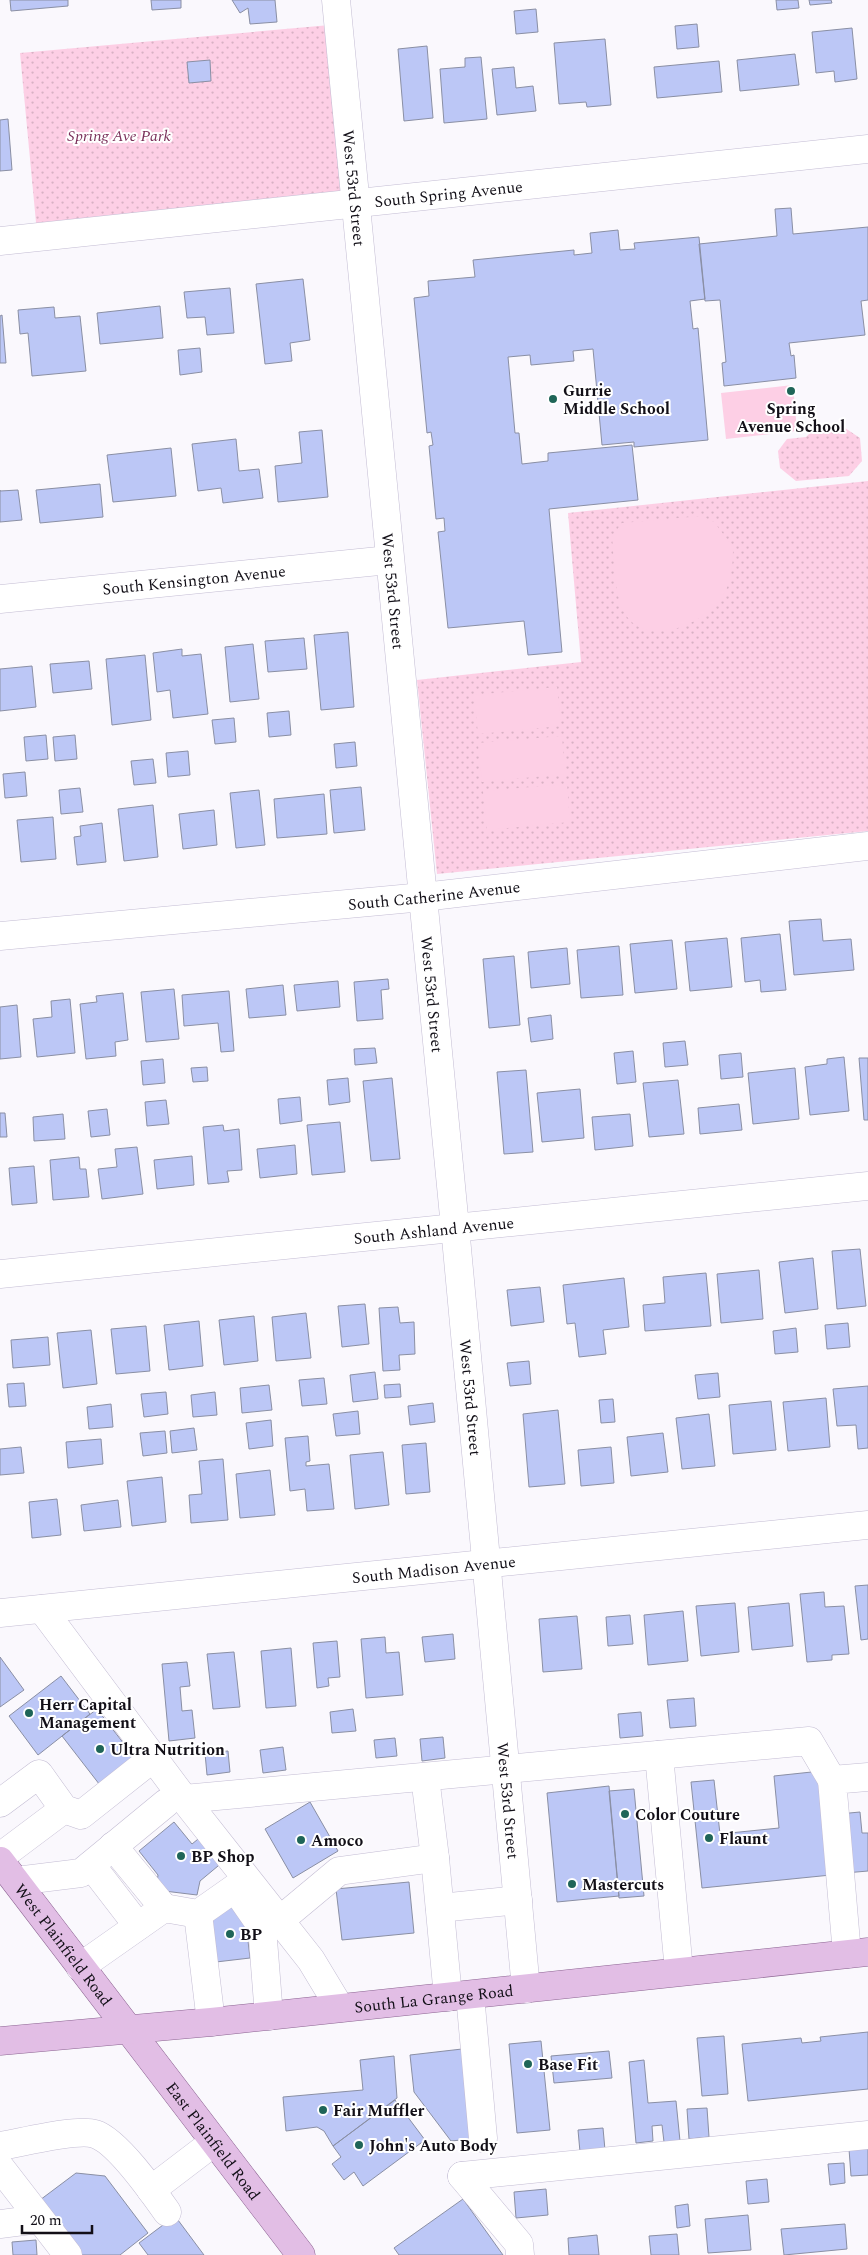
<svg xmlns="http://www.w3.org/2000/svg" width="868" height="2255" font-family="Spectral,serif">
<defs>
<pattern id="grass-dots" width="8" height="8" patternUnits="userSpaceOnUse" patternTransform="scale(1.25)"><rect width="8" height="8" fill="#fdcfe5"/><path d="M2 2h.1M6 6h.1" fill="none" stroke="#d8b1c4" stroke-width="1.8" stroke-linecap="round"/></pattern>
</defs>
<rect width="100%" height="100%" fill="#faf8fd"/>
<path fill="url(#grass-dots)" d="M330 25 349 202 37 233 20 53Z
M845 428 860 438 862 461 849 476 796 481 780 468 778 451 787 439 806 437 812 431Z
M868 481V831L437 874 417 680 581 662 568 513Z"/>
<path fill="#fdcfe5" d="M793 385 797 431 726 439 721 393Z
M702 516 714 522 733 547C733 562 732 578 725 592 708 624 645 651 624 612 614 594 614 557 612 536L622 523Z
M557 687 561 726 478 734 474 695Z
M562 736 565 774 482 782 478 743Z
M567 784 570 822 487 830 483 791Z"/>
<path fill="#bcc7f6" stroke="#8a8fa4" d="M10 0H68V6L11 11Z
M151 0H181V8L152 10Z
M232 0H275L277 22 250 24 248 8 240 13Z
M776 0H798L799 8 777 10Z
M809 0H831L832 3 810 5Z
M536 9 538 32 516 34 514 11Z
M697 24 699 47 677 49 675 26Z
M852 28 857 79 835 82 834 71 816 73 812 32Z
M605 39 611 105 587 107 586 102 559 104 554 43Z
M427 46 433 118 404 121 398 49Z
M795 54 799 85 740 91 737 60Z
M481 57 487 119 444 123 440 69 465 67V58Z
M210 60 211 81 189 83 187 62Z
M719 61 722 92 657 98 654 67Z
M514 67 516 88 533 86 536 111 497 115 492 69Z
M8 119 12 170 0 171V120Z
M791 208 793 234 868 227V300L861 301 865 335 789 343 791 356 794 355 796 378 724 386 722 363 726 362 720 300 705 301 699 244 777 236 775 209Z
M618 230 620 250 635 249 634 243 699 237 705 299 690 301 693 329 698 328 708 440 634 447V442L602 445 593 349 573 351 574 361 531 365 530 355 508 357 515 433H519L522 464 548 461V453L632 445 638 500 549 509 562 652 528 655 524 621 448 628 438 532 445 531 444 518 436 519 429 446 433 445 431 432 427 433 414 298 429 296 428 281 475 277 473 260 574 250V255L592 253 590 233Z
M303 279 310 340 290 343 292 361 265 364 256 284Z
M230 288 234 333 207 335 205 317 187 318 184 292Z
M160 306 163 338 100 344 97 313Z
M54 307 55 318 80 316 86 371 32 376 28 333 20 334 18 310Z
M2 315 6 363H0V316Z
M200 348 202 372 180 375 178 350Z
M322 430 328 497 278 502 275 466 302 463 299 432Z
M236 439 239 471 259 469 263 498 223 503 221 488 198 491 192 444Z
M171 448 176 496 113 502 107 455Z
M100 484 103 517 40 523 36 490Z
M0 490V491L18 490 22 520 0 522Z
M348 632 354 707 321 710 314 635Z
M304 638 307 669 268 672 265 641Z
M253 644 259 699 230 702 225 647Z
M182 649V656L201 654 208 714 173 718 170 690 157 692 153 653Z
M145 655 151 720 112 725 106 659Z
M89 661 92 689 53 693 50 664Z
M32 666 36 707 0 711V669Z
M289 711 291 735 269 737 267 713Z
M234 718 236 742 215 744 212 720Z
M46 735 48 759 26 761 24 737Z
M75 735 77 759 55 761 53 737Z
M355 742 357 766 336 768 334 744Z
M188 751 190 775 168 777 166 753Z
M153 759 156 783 134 785 131 761Z
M25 772 27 796 5 798 3 774Z
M361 787 365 830 334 833 330 790Z
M80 788 83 812 61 814 59 790Z
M259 790 265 845 236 848 230 793Z
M324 794 327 834 277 838 274 799Z
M153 805 158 857 124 861 118 809Z
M214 810 217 845 183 849 179 814Z
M53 817 56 859 21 862 17 820Z
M102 823 106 862 77 865 74 837 81 836 80 826Z
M821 919 823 941 851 939 854 970 794 975 789 921Z
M780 934 786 990 761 992 760 980 745 982 741 938Z
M727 938 732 987 690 991 685 942Z
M672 940 677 989 635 993 630 944Z
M619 946 623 995 581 998 577 950Z
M567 948 570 984 531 988 528 952Z
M514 956 520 1025 489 1028 483 959Z
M388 979 389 989 381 990 383 1019 357 1021 354 982Z
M338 981 340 1007 297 1011 294 985Z
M283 985 286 1015 249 1018 246 989Z
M174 989 179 1039 146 1042 141 992Z
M229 991 234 1051 221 1052 218 1023 184 1026 182 995Z
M123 993 128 1040 115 1042 116 1056 86 1059 80 1004 97 1002 96 996Z
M70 999 75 1053 37 1057 33 1019 52 1017 51 1001Z
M17 1005 21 1057 0 1059V1007Z
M551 1015 553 1039 531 1042 528 1018Z
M685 1041 688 1065 665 1067 663 1043Z
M375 1048 377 1063 355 1065 354 1049Z
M633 1051 636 1082 617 1084 614 1053Z
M741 1053 743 1077 721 1079 719 1055Z
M844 1057 849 1111 810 1115 805 1067 827 1064V1059Z
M859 1058H868V1120H864Z
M163 1059 165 1083 143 1085 141 1061Z
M207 1067 208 1081 193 1082 191 1068Z
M795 1068 799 1119 753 1124 748 1073Z
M526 1070 533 1152 504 1154 497 1072Z
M348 1078 350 1102 329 1105 327 1080Z
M392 1078 400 1159 371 1161 363 1081Z
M678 1080 684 1134 649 1137 643 1083Z
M580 1089 584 1138 542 1142 537 1093Z
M300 1097 302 1121 280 1124 278 1099Z
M166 1100 169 1124 147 1126 145 1102Z
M739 1104 742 1130 700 1134 698 1108Z
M107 1109 110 1135 91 1137 88 1111Z
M0 1113H5L7 1137H0Z
M63 1114 65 1139 34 1141 33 1117Z
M630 1114 633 1146 595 1150 592 1117Z
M340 1122 345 1172 312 1175 307 1125Z
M223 1125 224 1131 239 1129 242 1170 227 1171 229 1182 208 1184 203 1127Z
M295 1145 297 1174 260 1178 257 1149Z
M137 1147 143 1194 102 1199 98 1169 117 1167 115 1149Z
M192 1156 194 1185 157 1189 154 1160Z
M79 1157 80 1169H86L89 1197 53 1200 50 1160Z
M34 1166 37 1203 12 1205 9 1168Z
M860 1249 866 1306 837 1309 832 1251Z
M813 1258 818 1309 785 1313 779 1262Z
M759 1270 763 1319 721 1323 717 1274Z
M706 1273 711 1326 645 1331 643 1305 665 1303 663 1277Z
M624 1278 629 1327 603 1330 606 1354 579 1357 575 1323 567 1324 563 1285Z
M540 1287 544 1322 511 1326 507 1290Z
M365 1304 369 1344 342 1347 338 1306Z
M398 1307 400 1323 414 1322 415 1354 399 1355 400 1370 383 1371 379 1308Z
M306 1313 311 1358 276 1361 272 1317Z
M254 1316 258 1361 224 1365 219 1320Z
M199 1321 203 1366 169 1370 164 1325Z
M848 1323 850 1347 827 1349 825 1325Z
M146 1326 150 1371 116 1374 111 1329Z
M796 1328 798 1352 775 1354 773 1331Z
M91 1330 97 1384 63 1388 57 1333Z
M48 1337 50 1365 13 1368 11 1340Z
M529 1361 531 1384 510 1386 507 1363Z
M375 1372 378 1399 353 1402 350 1375Z
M718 1373 720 1397 698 1399 695 1375Z
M324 1378 327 1404 302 1406 299 1380Z
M24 1383 26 1406 9 1407 7 1384Z
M400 1384 401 1397 385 1398 384 1385Z
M269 1385 272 1410 242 1413 240 1388Z
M868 1386V1448L858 1449 856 1425 837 1426 833 1389Z
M166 1392 168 1414 144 1417 141 1394Z
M215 1392 217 1415 193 1417 191 1395Z
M826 1398 830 1447 788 1451 783 1402Z
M613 1399 615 1422 601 1423 599 1400Z
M771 1401 776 1450 733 1454 729 1405Z
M433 1403 435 1422 410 1425 408 1406Z
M111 1404 113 1427 89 1429 87 1407Z
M558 1410 565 1484 529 1487 523 1414Z
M358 1411 360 1434 336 1436 333 1414Z
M709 1414 715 1466 682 1469 676 1418Z
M271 1420 273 1446 249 1449 246 1423Z
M194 1428 197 1450 172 1453 170 1431Z
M165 1431 167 1453 143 1456 140 1433Z
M663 1433 668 1472 631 1476 627 1437Z
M308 1436 310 1461 306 1462V1466L329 1464 334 1509 307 1511 305 1489 290 1491 285 1438Z
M101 1439 103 1464 68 1468 66 1442Z
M426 1443 430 1492 406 1494 402 1445Z
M21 1447 24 1473 0 1475V1449Z
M611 1447 614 1483 581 1486 578 1450Z
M383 1452 389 1505 355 1509 350 1455Z
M223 1459 228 1520 191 1523 189 1495 202 1494 199 1461Z
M270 1470 275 1515 240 1518 236 1474Z
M162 1477 166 1522 132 1526 127 1481Z
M57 1499 61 1535 32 1538 29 1502Z
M118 1500 121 1527 84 1531 81 1505Z
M868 1585V1639L861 1640 855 1586Z
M824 1592 825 1607 844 1606 849 1654 832 1655V1660L807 1662 800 1594Z
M735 1603 739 1652 701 1656 696 1606Z
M789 1603 793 1646 752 1650 748 1607Z
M683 1611 688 1661 648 1665 644 1615Z
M630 1615 633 1644 608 1646 606 1617Z
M577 1616 582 1669 543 1672 539 1619Z
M453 1634 455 1659 425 1662 422 1637Z
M385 1637 386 1653 399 1652 403 1695 366 1698 361 1639Z
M337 1641 340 1677 328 1678 329 1686 317 1688 313 1643Z
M291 1648 296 1706 266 1708 261 1651Z
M234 1652 240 1707 213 1709 207 1654Z
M0 1657 24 1690 0 1707Z
M187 1662 190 1686 180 1687 182 1711 192 1710 195 1738 169 1741 162 1664Z
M61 1676 90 1714 38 1755 9 1716Z
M694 1698 696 1726 670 1728 667 1700Z
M97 1709 138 1762 103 1789 62 1736Z
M353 1709 356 1731 332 1733 330 1712Z
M641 1712 643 1736 620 1738 618 1714Z
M443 1737 445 1758 422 1761 420 1739Z
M395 1738 397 1756 376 1758 374 1740Z
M283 1747 286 1770 263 1773 260 1750Z
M228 1751 230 1772 207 1775 205 1753Z
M821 1771 831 1875 702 1888 691 1782 714 1780 720 1834 779 1828 774 1776Z
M609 1786 619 1896 557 1902 547 1793Z
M634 1789 644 1896 619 1898 609 1791Z
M310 1802 338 1851 293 1878 265 1829Z
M860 1812 862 1833H868V1871L845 1873 839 1814Z
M174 1822 192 1844 203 1835 224 1861 200 1881 197 1895 156 1890 158 1875 139 1851Z
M409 1882 414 1933 342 1940 336 1889Z
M244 1906 250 1958 216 1962 210 1910Z
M868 2032V2089L748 2101 742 2044 801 2038 802 2043 821 2041 820 2037Z
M724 2036 728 2094 702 2096 697 2038Z
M541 2041 550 2130 517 2133 509 2044Z
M462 2049 471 2139 451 2141 414 2092 410 2055Z
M609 2051 612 2078 554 2083 551 2056Z
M394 2056 397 2098 333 2146 324 2131 317 2127 286 2131 283 2097 363 2090 360 2060Z
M644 2060 648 2103 676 2101 680 2141 664 2142 662 2125 652 2126 653 2141 636 2143 629 2062Z
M395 2100 425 2140 363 2186 354 2172 344 2180 332 2164 341 2157 333 2146Z
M707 2108 709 2137 689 2139 687 2109Z
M603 2128 605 2150 580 2152 578 2130Z
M868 2147V2175L851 2176 849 2149Z
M844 2163 845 2183 830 2185 828 2164Z
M76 2173 105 2176 148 2233 120 2255H82L40 2200Z
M767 2179 769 2202 748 2204 746 2181Z
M546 2189 548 2215 516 2218 514 2192Z
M463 2199 503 2255H399L394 2248Z
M688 2204 690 2226 677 2228 675 2206Z
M748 2215 751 2250 708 2253 705 2219Z
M175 2216 204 2255H148L139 2243Z
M845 2224 847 2249 784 2255 781 2229Z
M677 2234 679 2255H651L649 2236Z
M597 2235 599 2255H569L568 2238Z
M36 2240 37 2255H13L12 2242Z"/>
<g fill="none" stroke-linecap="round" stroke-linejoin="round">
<g stroke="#c3bcd3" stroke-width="29">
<g id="minor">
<path id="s1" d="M336 0 455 1227 526 1989"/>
<path id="s2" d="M0 241 868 149"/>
<path id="s3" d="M0 599 389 560"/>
<path id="s4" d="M0 936 423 897 868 846"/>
<path id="s5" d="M0 1274 868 1186"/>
<path d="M42 1609 184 1799 311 1960 340 2008"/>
<path id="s6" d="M0 1613 868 1525"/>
<path d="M659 1755 679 1971"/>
<path d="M425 1777 435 1858 448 1997"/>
<path d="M184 1799 809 1741 832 1780"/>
<path d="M0 1803 39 1774 64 1809 81 1815 153 1758"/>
<path d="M113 1846 164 1908"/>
<path d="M0 1857 64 1809"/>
<path d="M91 1865 138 1926"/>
<path d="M16 1881 81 1873 166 1803"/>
<path d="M440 1908 518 1900"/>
<path d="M198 1914 211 2022"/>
<path d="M279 1921 339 1871 435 1858"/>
<path d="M847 1954 832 1780 868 1777"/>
<path d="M80 1967 164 1908 198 1914 235 1888 262 1927 269 2016"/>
<path d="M470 1995 483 2138"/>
<path d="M0 2146C20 2143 77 2128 95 2134 117 2141 153 2192 167 2212"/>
<path d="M0 2167 68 2255"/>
<path d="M462 2176 868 2135"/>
<path d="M462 2176 519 2244 520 2255"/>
<path d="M151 2190 214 2142"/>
<path d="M0 2224 39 2219"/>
</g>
</g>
<g stroke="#8c6592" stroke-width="29">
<g id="major">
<path id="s7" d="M0 1861 301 2255"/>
<path id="s8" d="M0 2041 211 2022 868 1952"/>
</g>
</g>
<use href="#minor" stroke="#fff" stroke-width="28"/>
<use href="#major" stroke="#e2bee5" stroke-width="28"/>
</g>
<g fill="#1f6558" stroke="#fff" stroke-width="2">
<circle cx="791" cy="391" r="5"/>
<circle cx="553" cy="399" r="5"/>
<circle cx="29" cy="1713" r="5"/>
<circle cx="100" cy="1749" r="5"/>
<circle cx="625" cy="1814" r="5"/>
<circle cx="709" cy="1838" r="5"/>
<circle cx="301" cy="1840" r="5"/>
<circle cx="181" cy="1856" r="5"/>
<circle cx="572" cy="1884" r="5"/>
<circle cx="230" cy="1934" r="5"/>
<circle cx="528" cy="2064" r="5"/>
<circle cx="323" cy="2110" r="5"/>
<circle cx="359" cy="2145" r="5"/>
</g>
<g text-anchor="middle" stroke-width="4" stroke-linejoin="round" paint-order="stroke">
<g font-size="16" font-style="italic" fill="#7a305a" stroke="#fff">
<text x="119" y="141">Spring Ave Park</text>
</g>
<g font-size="16" fill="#120f17" stroke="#fff">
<text dy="6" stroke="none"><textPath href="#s1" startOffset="189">West 53rd Street</textPath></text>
<text dy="6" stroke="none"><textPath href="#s2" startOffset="451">South Spring Avenue</textPath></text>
<text dy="6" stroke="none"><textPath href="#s3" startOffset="195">South Kensington Avenue</textPath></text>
<text dy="6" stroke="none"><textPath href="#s1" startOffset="594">West 53rd Street</textPath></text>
<text dy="6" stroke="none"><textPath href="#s4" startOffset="436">South Catherine Avenue</textPath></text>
<text dy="6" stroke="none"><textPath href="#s1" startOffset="999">West 53rd Street</textPath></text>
<text dy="6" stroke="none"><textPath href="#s5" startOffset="436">South Ashland Avenue</textPath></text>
<text dy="6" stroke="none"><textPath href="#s1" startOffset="1404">West 53rd Street</textPath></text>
<text dy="6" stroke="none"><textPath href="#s6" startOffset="436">South Madison Avenue</textPath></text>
<text dy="6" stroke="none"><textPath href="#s1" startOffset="1809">West 53rd Street</textPath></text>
<text dy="6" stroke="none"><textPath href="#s7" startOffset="105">West Plainfield Road</textPath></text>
<text dy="6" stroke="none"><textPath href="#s8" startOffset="436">South La Grange Road</textPath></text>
<text dy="6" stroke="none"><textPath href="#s7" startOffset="352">East Plainfield Road</textPath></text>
</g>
<g font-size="16" font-weight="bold" fill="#120f17" stroke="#fff" text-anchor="start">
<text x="563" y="396">Gurrie<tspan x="563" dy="18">Middle School</tspan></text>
<text x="791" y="414" text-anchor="middle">Spring<tspan x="791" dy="18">Avenue School</tspan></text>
<text x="39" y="1710">Herr Capital<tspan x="39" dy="18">Management</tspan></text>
<text x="110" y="1755">Ultra Nutrition</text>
<text x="635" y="1820">Color Couture</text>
<text x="719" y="1844">Flaunt</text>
<text x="311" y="1846">Amoco</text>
<text x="191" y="1862">BP Shop</text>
<text x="582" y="1890">Mastercuts</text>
<text x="240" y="1940">BP</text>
<text x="538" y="2070">Base Fit</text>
<text x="333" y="2116">Fair Muffler</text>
<text x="369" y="2151">John's Auto Body</text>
</g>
</g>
<path d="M22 2225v8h70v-8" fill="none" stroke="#120f17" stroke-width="2.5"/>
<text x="30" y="2225" font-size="15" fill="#120f17" stroke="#ffffff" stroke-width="4" paint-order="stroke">20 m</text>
</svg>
